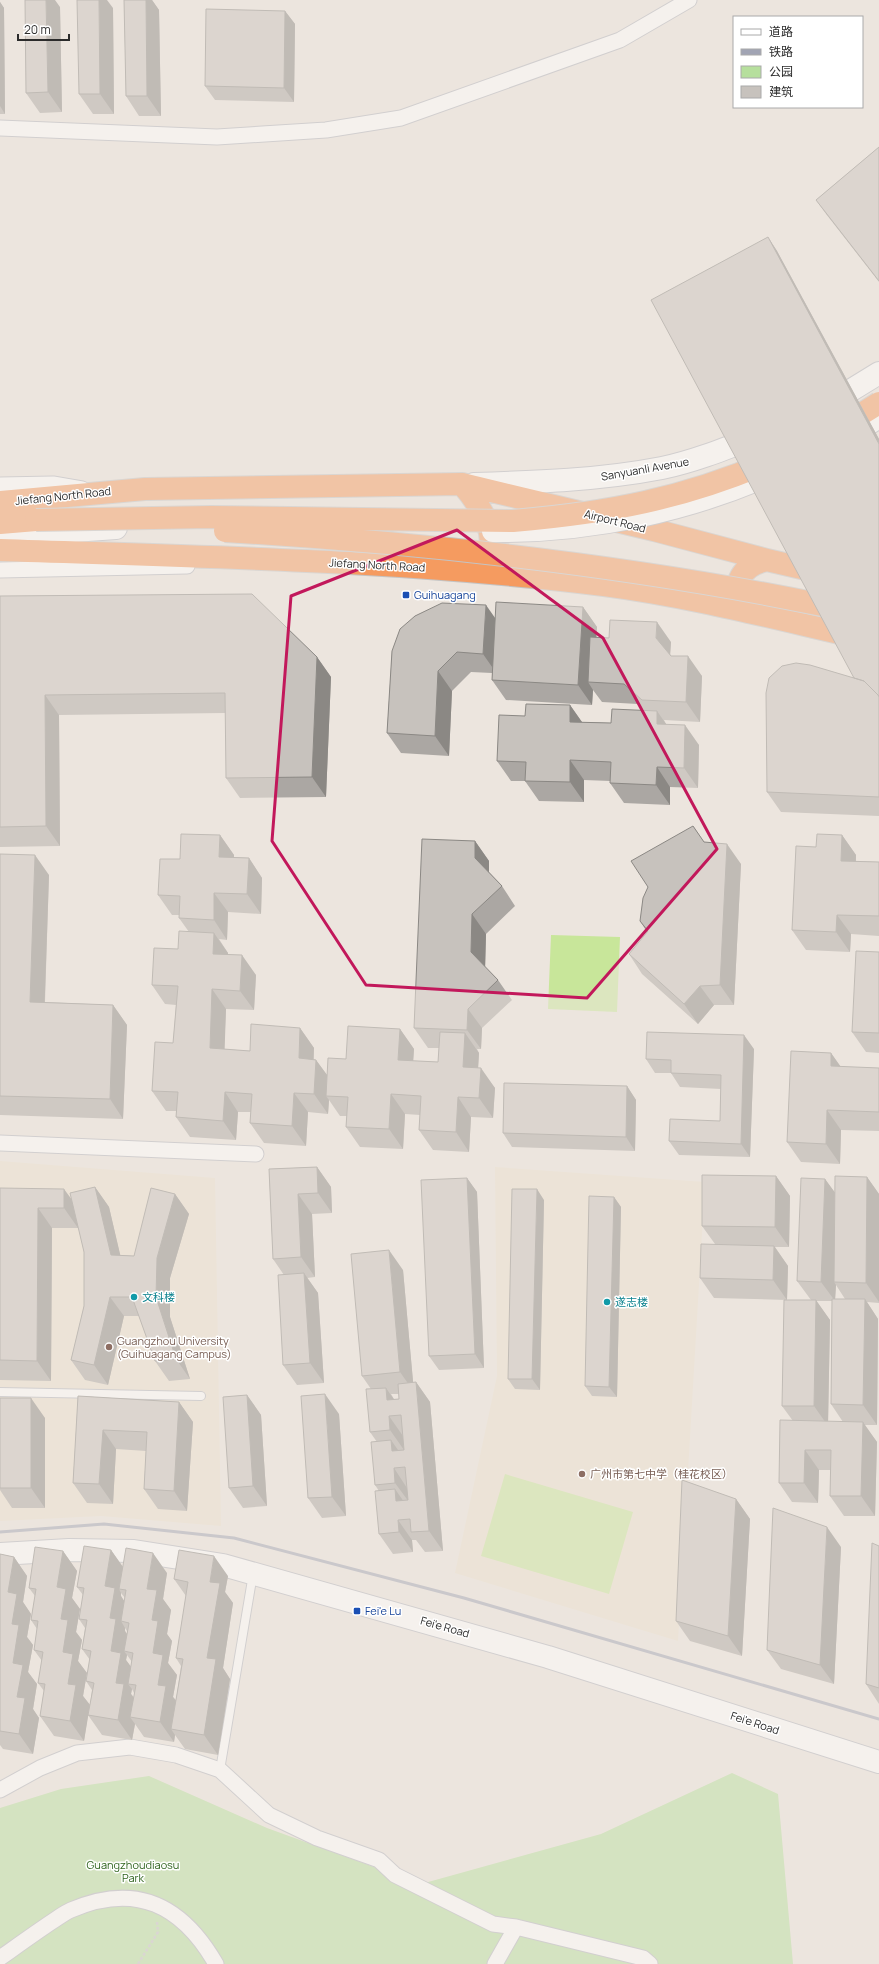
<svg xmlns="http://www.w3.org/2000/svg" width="879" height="1964" font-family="Manrope,'Noto Sans SC',sans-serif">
<rect width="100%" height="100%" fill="#ece5de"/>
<path fill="#ece1ce" d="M0 1161 215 1178 221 1526 101 1516 0 1521Z
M495 1167 705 1182 678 1641 455 1573 497 1376Z"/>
<path fill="#b6df9d" d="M732 1773 778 1794 793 1964H0V1808L61 1789 149 1776 267 1828 421 1884 601 1834Z"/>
<path fill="#c8e69a" d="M551 935 620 937 617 1012 548 1009Z
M505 1474 633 1512 609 1594 481 1556Z"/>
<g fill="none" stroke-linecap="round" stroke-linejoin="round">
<g stroke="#b1b4bd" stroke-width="10">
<path id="lane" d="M0 1392 201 1396
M220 1770 253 1574"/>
</g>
<g stroke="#b1b4bd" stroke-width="17">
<path id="street" d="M0 128 217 137 326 130 401 118 620 40 689 0
M0 485 53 484 82 489
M0 570 187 566
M0 1143 256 1154
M0 1790 40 1768 77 1753 130 1747 176 1755 220 1770 269 1815 317 1838 379 1860 395 1875 493 1924 516 1927
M0 1958C17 1946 35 1933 53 1921 58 1918 64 1913 71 1910 136 1882 182 1905 216 1964
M495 1964 516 1927 643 1958 650 1964"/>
</g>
<g stroke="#b1b4bd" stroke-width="24">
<path id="secondary" d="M827 405 879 373
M474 484C538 482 600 480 662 468 695 461 727 448 758 436
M0 541 59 532 116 528
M0 1554 69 1550 134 1551 223 1565 548 1657 879 1762"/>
</g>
<g stroke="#c4c4c4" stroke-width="24">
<path id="highway" d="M462 484C480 505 508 545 477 568
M0 502 145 489 462 484 654 530 767 560 879 586
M0 523 36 520
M0 550C202 557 404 560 604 585 697 597 788 622 879 642
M745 606C729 584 743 565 767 560"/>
</g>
<path stroke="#c4c4c4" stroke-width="2.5" stroke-dasharray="3 2" stroke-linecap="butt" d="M138 1964 158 1932 157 1922"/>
<use href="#lane" stroke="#fff" stroke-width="8"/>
<use href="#street" stroke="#fff" stroke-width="15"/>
<use href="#secondary" stroke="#fff" stroke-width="22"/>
<use href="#highway" stroke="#f59b60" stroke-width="22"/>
<path stroke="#a1a4b4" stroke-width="3" d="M0 1532 104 1524 234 1538 464 1598 879 1719"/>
<g stroke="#b1b4bd" stroke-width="24" stroke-linecap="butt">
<path id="secondary-bridge" d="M844 439 879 417
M493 531C590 532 689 511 778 471"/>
</g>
<g stroke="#c4c4c4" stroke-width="24" stroke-linecap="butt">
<path id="highway-bridge" d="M839 428 879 403
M36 520 211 517 513 521C607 513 683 499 771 461
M225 531C445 544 664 569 879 617"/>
</g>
<use href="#secondary-bridge" stroke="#fff" stroke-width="22"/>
<use href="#highway-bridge" stroke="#f59b60" stroke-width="22"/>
</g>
<path fill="#aba7a3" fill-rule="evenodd" d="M124 0H152L159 10 161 116H139L126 96Z
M0 2 4 8 5 114H0Z
M60 7 62 112 40 113 26 93Z
M113 8 114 114H93L79 94Z
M285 11 295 24 294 102 215 100 205 86Z
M879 147V282L826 214 816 200Z
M768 237 777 251 879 439V816L781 812 767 792 854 678Z
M0 596 317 657 331 677 326 797 240 798 226 778V713L59 715 60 846 0 847Z
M583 607 597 627 596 637 671 642 670 654 671 656 702 676 700 722 664 720 666 724 699 745 698 788 670 787V805L624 803 610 783 611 781 584 780V802L539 801 525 781H511L497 761 525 716 570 705 582 722 611 723 645 711 638 704 602 702 593 690 592 705 506 700 492 680V673L471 672 452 691 449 756 401 753 387 733 392 651 495 619Z
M693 826 704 842 741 864 734 1005H714L698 1024 642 974 629 954 647 932 640 921Z
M220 835 234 855V857L249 858 262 878 261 914 228 912 227 940 219 939 228 953V955L256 975 254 1010 226 1009 224 1049 250 1051 300 1028 314 1048V1059L316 1060 327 1075 346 1059 400 1029 414 1049 413 1061 438 1062 439 1048H428L414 1028 475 841 489 861V872L502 886 515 906 486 934 485 967 498 980 512 1000 482 1028 481 1049H477L479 1053 478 1068 495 1088 493 1118 471 1117 469 1152 433 1150 419 1130 420 1115 405 1114 403 1149 360 1147 346 1127 347 1116H340L329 1100 328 1114 308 1112 306 1146 264 1143 250 1123 251 1112H238L236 1140 190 1137 176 1117V1111H166L152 1091 173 1043 176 1005 165 1004 152 985 178 949 189 932 179 918 180 915H172L158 895 180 859Z
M842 835 856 855V861L879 862V936L851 934 850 952 806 950 792 930 816 847Z
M0 854 49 875 45 1002 113 1005 127 1025 123 1119 0 1115Z
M879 952V1053L866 1052 852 1032Z
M754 1049 750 1157 679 1155 669 1141 720 1121 721 1089 680 1087 671 1073H655L646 1059Z
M831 1053 841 1067 879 1068V1131L841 1130 840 1164 801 1162 787 1142Z
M627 1086 636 1100 635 1151 512 1147 503 1133Z
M317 1167 331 1187 332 1213 312 1214 315 1277 307 1278 318 1293 324 1383 297 1385 283 1365 284 1275 273 1259 269 1169Z
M776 1176 790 1196 789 1247H775L788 1266 787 1300 714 1298 700 1278 715 1244 702 1226Z
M867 1177 879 1194V1303L867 1302 878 1319 877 1425H864L877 1442 875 1516H844L830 1496 831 1470H819L818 1503 792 1502 779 1483 793 1421 782 1406 811 1300 797 1281 825 1179 835 1193ZM836 1285 845 1299H835ZM816 1301H832L831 1404 843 1422H828L830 1320Z
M467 1178 477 1192 484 1368 439 1370 429 1356Z
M95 1187 109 1207 120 1255 134 1256 175 1194 189 1214 170 1278V1317L190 1379 169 1381 155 1361 139 1316H124L108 1385 85 1380 71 1360 84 1306V1252L78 1226V1228H52L51 1381 0 1380V1188L71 1200Z
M614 1197 621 1207 617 1397 592 1396 585 1386Z
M544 1200 540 1390 515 1389 508 1379Z
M403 1270 413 1382H416L430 1402 443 1551 425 1552 416 1540H412L413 1552 393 1554 379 1534V1491L375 1485 377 1442 370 1432 371 1389 362 1376ZM391 1394H399V1399H394Z
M247 1395 261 1415 267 1506 243 1508 229 1488Z
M78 1396 179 1402 193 1422 187 1511 158 1509 144 1489 146 1451 116 1449 113 1504 87 1503 73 1483Z
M0 1398 45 1418V1508H12L0 1490Z
M339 1414 346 1516 322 1518 308 1498Z
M736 1499 750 1519 742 1656 690 1641 676 1621Z
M879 1546V1704L866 1684Z
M841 1547 834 1684 781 1669 767 1650Z
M111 1550 123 1567 167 1573 163 1599 171 1610 167 1634 172 1641 168 1663 177 1675 173 1697 176 1700 181 1666 176 1658 186 1596 174 1579 228 1576 225 1592 233 1603 223 1668 230 1679 218 1755 185 1749 175 1735 174 1742 144 1737 135 1724 132 1740 102 1735 88 1715 84 1741 54 1736 40 1716 44 1691 38 1683 42 1661 34 1650 37 1629 31 1620 35 1596 29 1588 63 1551 77 1571 72 1598 80 1609 76 1632 82 1640 78 1661 87 1673 83 1696 90 1705 92 1690 86 1681 90 1660 82 1649 85 1628 79 1619 83 1595 77 1587ZM121 1593 125 1598 124 1602 121 1596ZM125 1628 127 1631V1634L125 1631ZM127 1655 132 1662 131 1667 126 1660ZM132 1689 134 1693V1697L131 1694Z
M0 1554 14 1557 27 1576 23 1602 31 1614 27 1637 33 1645 28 1672 37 1684 33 1709 39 1718 33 1754 3 1749 0 1745Z"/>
<path fill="#8b8884" d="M46 0H55L60 7 62 112 48 92Z
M99 0H107L113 8 114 114 100 94Z
M146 0H152L159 10 161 116 147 96Z
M0 2 4 8 5 114 0 106Z
M285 11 295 24 294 102 284 88Z
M768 237 777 251 879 439V444Z
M486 605 500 625 497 674 483 654Z
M583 607 597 627 594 682H588L593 690 592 705 578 685Z
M657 622 671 642 670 657 656 638Z
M688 656 702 676 700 722 686 702Z
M317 657 331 677 326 797 312 777Z
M438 671 452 691 449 756 435 736Z
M45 695 59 715 60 846 46 826Z
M570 705 584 725 570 722Z
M657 711 671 731 657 724Z
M685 725 699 745 698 788 684 768Z
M570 760 584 780V802L570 782Z
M657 767 670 787V805L656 785Z
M220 835 234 855 233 877 219 857Z
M842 835 856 855 855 881 841 861Z
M475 841 489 861V878L475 858Z
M727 844 741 864 734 1005 720 985Z
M35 855 49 875 44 1022 30 1002Z
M249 858 262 878 261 914 247 894Z
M214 893 228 912 227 940 214 920Z
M472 914 486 934 485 972 471 952Z
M837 915 851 934 850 952 836 932Z
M214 933 228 953 227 974 213 954Z
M242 955 256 975 254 1010 240 991Z
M700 986 714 1005 698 1024 684 1004Z
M212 989 226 1009 224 1068 210 1048Z
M113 1005 127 1025 123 1119 110 1099Z
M468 1009 482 1028 481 1049 467 1030Z
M300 1028 314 1048 312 1078 299 1058Z
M400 1029 414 1049 412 1080 398 1060Z
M465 1033 479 1053 477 1087 463 1067Z
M744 1035 754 1049 750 1157 741 1144Z
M831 1053 845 1073 831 1066Z
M316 1060 330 1079 326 1096 329 1100 328 1114 314 1094Z
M481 1068 495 1088 493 1118 479 1098Z
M627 1086 636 1100 635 1151 626 1137Z
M225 1092 238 1112 236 1140 223 1121Z
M294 1093 308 1112 306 1146 292 1126Z
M391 1094 405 1114 403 1149 389 1129Z
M458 1097 471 1117 469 1152 456 1132Z
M827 1110 841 1130 840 1164 826 1144Z
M317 1167 331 1187 332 1213 318 1193Z
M776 1176 790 1196 789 1247 775 1227Z
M867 1177 879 1194V1302L866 1283Z
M467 1178 477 1192 484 1368 475 1354Z
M825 1179 839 1198 834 1282 836 1285 835 1301 821 1282Z
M95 1187 109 1207 125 1275 111 1255Z
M64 1189 78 1208V1228L64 1208Z
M537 1189 544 1200 540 1390 532 1379Z
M175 1194 189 1214 170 1278V1317L190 1379 176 1359 156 1297 157 1258Z
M298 1194 312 1214 315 1277 301 1257Z
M614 1197 621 1207 617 1397 609 1387Z
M38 1208 52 1228 51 1381 37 1361Z
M774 1246 788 1266 787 1300 773 1280Z
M389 1250 403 1270 414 1392 400 1372Z
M304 1273 318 1293 324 1383 310 1363Z
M110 1297 124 1316 108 1385 94 1365Z
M865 1299 878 1319 877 1425 863 1405Z
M816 1300 830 1320 828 1426 814 1406Z
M416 1382 430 1402 443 1551 429 1531Z
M386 1388 400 1408 387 1400Z
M325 1394 339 1414 346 1516 332 1497Z
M247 1395 261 1415 267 1506 253 1486Z
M31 1398 45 1418V1508L31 1488Z
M179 1402 193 1422 187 1511 174 1491Z
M389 1416 403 1436 404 1450 390 1430Z
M863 1422 877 1442 875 1516 861 1496Z
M103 1430 116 1449 113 1504 99 1484Z
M391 1440 405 1460 392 1451Z
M805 1450 819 1470 818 1503 804 1483Z
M394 1468 407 1488 409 1502 395 1483Z
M395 1489 409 1509 396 1501Z
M736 1499 750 1519 742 1656 728 1636Z
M398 1520 412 1540 413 1552 399 1532Z
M827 1527 841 1547 834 1684 820 1665Z
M111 1550 125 1570 119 1589 121 1593V1596L129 1608 121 1621 125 1628V1631L130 1639 124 1651 127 1655 126 1660 135 1672 128 1684 132 1689 131 1694 138 1704 130 1717 135 1724 132 1740 118 1720 116 1683 111 1651 110 1618 105 1586Z
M63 1551 77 1571 72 1598 80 1609 76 1632 82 1640 78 1661 87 1673 83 1696 90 1705 84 1741 70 1721 63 1652 61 1619 57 1587Z
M153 1553 167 1573 163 1599 171 1610 167 1634 172 1641 168 1663 177 1675 173 1697 180 1706 171 1729 175 1735 174 1742 160 1722 158 1685 153 1653 152 1620 147 1589Z
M214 1556 228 1576 225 1592 233 1603 223 1668 230 1679 218 1755 204 1735 210 1582Z
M14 1557 27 1576 23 1602 31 1614 27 1637 33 1645 28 1672 37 1684 33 1709 39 1718 33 1754 19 1734 17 1697 13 1663 8 1592Z"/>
<path fill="#c7c2bd" stroke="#8b8884" d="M25 0H46L48 92 26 93Z
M77 0H99L100 94H79Z
M124 0H146L147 96H126Z
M206 9 285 11 284 88 205 86Z
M879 147V281L816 200Z
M768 237 879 444V696L864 681 854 678 651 300Z
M252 594 317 657 312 777 226 778 225 693 45 695 46 826 0 827V596Z
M496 602 583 607 578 685 492 680Z
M442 603 486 605 483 654 457 652 438 671 435 736 387 733 392 651 400 629 415 616Z
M610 620 657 622 656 638 671 656H688L686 702 642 700 624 684 588 682 590 637 609 638Z
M796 663 810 665 864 681 878 695 879 697V797L767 792 766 693 769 678 782 666Z
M526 704 570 705V722L611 723 612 709 657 711V724L685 725 684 768 657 767 656 785 610 783 611 762 570 760V782L525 781 526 762 497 761 499 715 525 716Z
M693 826 704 842 727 844 720 985 700 986 684 1004 629 954 648 931 640 921 643 898 648 887 631 861Z
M181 834 220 835 219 857 249 858 247 894 214 893V920L179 918 180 896 158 895 160 859H180Z
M817 834 842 835 841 861 879 862V916L837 915 836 932 792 930 796 846 816 847Z
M422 839 475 841V858L502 886 472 914 471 952 498 980 468 1009 467 1030 414 1028Z
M0 854 35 855 30 1002 113 1005 110 1099 0 1096Z
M179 931 214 933 213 954 242 955 240 991 212 989 210 1048 250 1051 251 1024 300 1028 299 1058 316 1060 314 1094 294 1093 292 1126 250 1123 252 1094 225 1092 223 1121 176 1117 178 1092 152 1091 155 1042 173 1043 178 986 152 985 154 948 178 949Z
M856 951 879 952V1033L852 1032Z
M348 1026 400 1029 398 1060 438 1062 440 1032 465 1033 463 1067 481 1068 479 1098 458 1097 456 1132 419 1130 421 1096 391 1094 389 1129 346 1127 348 1097 326 1096 328 1058 346 1059Z
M647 1032 744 1035 741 1144 669 1141 670 1119 720 1121 721 1075 671 1073V1060L646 1059Z
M791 1051 831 1053V1066L879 1068V1112L827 1110 826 1144 787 1142Z
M504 1083 627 1086 626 1137 503 1133Z
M317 1167 318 1193 298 1194 301 1257 273 1259 269 1169Z
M702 1175 776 1176 775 1227 702 1226Z
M835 1176 867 1177 866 1283 834 1282Z
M467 1178 475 1354 429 1356 421 1180Z
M801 1178 825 1179 821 1282 797 1281Z
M95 1187 111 1255 134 1256 151 1188 175 1194 157 1258 156 1297 176 1359 155 1361 132 1297H110L94 1365 71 1360 84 1306V1252L70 1193Z
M0 1188 64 1189V1208H38L37 1361 0 1360Z
M512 1189H537L532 1379H508Z
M589 1196 614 1197 609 1387 585 1386Z
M701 1244 774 1246 773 1280 700 1278Z
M389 1250 400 1372 362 1376 351 1254Z
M304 1273 310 1363 283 1365 278 1275Z
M832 1299H865L863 1405 831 1404Z
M784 1300H816L814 1406H782Z
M416 1382 429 1531 411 1532 410 1519 398 1520 399 1532 379 1534 375 1491 395 1489 396 1501 408 1500 405 1467 394 1468 395 1483 375 1485 371 1442 391 1440 392 1451 404 1450 401 1415 389 1416 390 1430 370 1432 366 1389 386 1388 387 1400 399 1399 398 1384Z
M325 1394 332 1497 308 1498 301 1396Z
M247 1395 253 1486 229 1488 223 1397Z
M78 1396 179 1402 174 1491 144 1489 147 1432 103 1430 99 1484 73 1483Z
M0 1398H31V1488H0Z
M780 1420 863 1422 861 1496H830L831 1450H805L804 1483H779Z
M682 1480 736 1499 728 1636 676 1621Z
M773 1508 827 1527 820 1665 767 1650Z
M872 1543 879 1546V1688L866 1684Z
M84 1546 111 1550 105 1586 115 1588 110 1618 116 1619 111 1651 121 1653 116 1683 124 1684 118 1720 88 1715 94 1683 86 1681 91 1651 82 1649 87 1620 79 1619 84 1588 77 1587Z
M35 1547 63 1551 57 1587 66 1589 61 1619 68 1620 63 1652 73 1654 68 1684 76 1685 70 1721 40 1716 45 1684 38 1683 43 1652 34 1650 38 1621 31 1620 36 1589 29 1588Z
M126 1548 153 1553 147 1589 157 1590 152 1620 158 1621 153 1653 163 1655 158 1685 166 1686 160 1722 130 1717 136 1685 128 1684 133 1653 124 1651 129 1623 121 1621 126 1590 119 1589Z
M179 1550 214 1556 210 1582 220 1583 207 1658 216 1659 204 1735 171 1729 183 1659 176 1658 188 1582 174 1579Z
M0 1554 14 1557 8 1592 17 1594 12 1624 19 1625 13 1663 23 1665 17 1697 25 1698 19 1734 0 1731Z"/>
<path d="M0 0H879V1964H0ZM457 530 603 638 717 849 587 998 366 985 272 841 291 596Z" fill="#ece5de" fill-opacity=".55" fill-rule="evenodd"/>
<path fill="none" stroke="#c2185b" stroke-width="3" stroke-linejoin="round" d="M457 530 603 638 717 849 587 998 366 985 272 841 291 596Z"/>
<g fill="#1a4fb4" stroke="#fff" stroke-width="1.5">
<rect x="402" y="591" width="8" height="8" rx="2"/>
<rect x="353" y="1607" width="8" height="8" rx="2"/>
</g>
<g fill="#0f9aa8" stroke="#fff" stroke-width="1.5">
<circle cx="134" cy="1297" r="4"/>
<circle cx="607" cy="1302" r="4"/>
</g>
<g fill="#8d6e63" stroke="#fff" stroke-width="1.5">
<circle cx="109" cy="1347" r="4"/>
<circle cx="582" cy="1474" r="4"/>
</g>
<g text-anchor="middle" stroke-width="3" stroke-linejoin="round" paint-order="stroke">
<g font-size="11" fill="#2b2b2b" stroke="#fff">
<text transform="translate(645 469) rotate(-10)" y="4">Sanyuanli Avenue</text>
<text transform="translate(63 496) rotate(-6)" y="4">Jiefang North Road</text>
<text transform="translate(615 521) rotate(14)" y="4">Airport Road</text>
<text transform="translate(377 565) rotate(3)" y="4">Jiefang North Road</text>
<text transform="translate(445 1627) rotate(16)" y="4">Fei'e Road</text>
<text transform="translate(755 1723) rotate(18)" y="4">Fei'e Road</text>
</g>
<g font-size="11" fill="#164399" stroke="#fff" text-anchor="start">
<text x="414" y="599">Guihuagang</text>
<text x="365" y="1615">Fei'e Lu</text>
</g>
<g font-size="11" fill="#0d838f" stroke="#fff" text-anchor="start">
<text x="142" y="1301">文科楼</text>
<text x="615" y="1306">遂志楼</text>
</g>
<g font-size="11" fill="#785e54" stroke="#fff" text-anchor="start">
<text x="117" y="1345">Guangzhou University<tspan x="117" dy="13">(Guihuagang Campus)</tspan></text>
<text x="590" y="1478">广州市第七中学（桂花校区）</text>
</g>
<g font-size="11" fill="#2f641e" stroke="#fff">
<text x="133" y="1869">Guangzhoudiaosu<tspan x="133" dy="13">Park</tspan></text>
</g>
</g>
<rect x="733" y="16" width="130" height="92" fill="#ffffff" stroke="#aaaaaa"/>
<rect x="741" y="29" width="20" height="6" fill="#ffffff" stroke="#aaaaaa"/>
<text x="769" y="36" font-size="12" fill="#2b2b2b">道路</text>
<rect x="741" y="49" width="20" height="6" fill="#a1a4b4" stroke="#aaaaaa"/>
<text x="769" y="56" font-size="12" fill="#2b2b2b">铁路</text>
<rect x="741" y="66" width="20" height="12" fill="#b6df9d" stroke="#aaaaaa"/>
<text x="769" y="76" font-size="12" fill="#2b2b2b">公园</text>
<rect x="741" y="86" width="20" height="12" fill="#c7c2bd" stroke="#aaaaaa"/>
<text x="769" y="96" font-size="12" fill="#2b2b2b">建筑</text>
<path d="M18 34v6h51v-6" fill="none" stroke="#2b2b2b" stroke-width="2"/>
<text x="24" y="34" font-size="12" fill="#2b2b2b" stroke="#ffffff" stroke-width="3" paint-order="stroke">20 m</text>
</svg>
